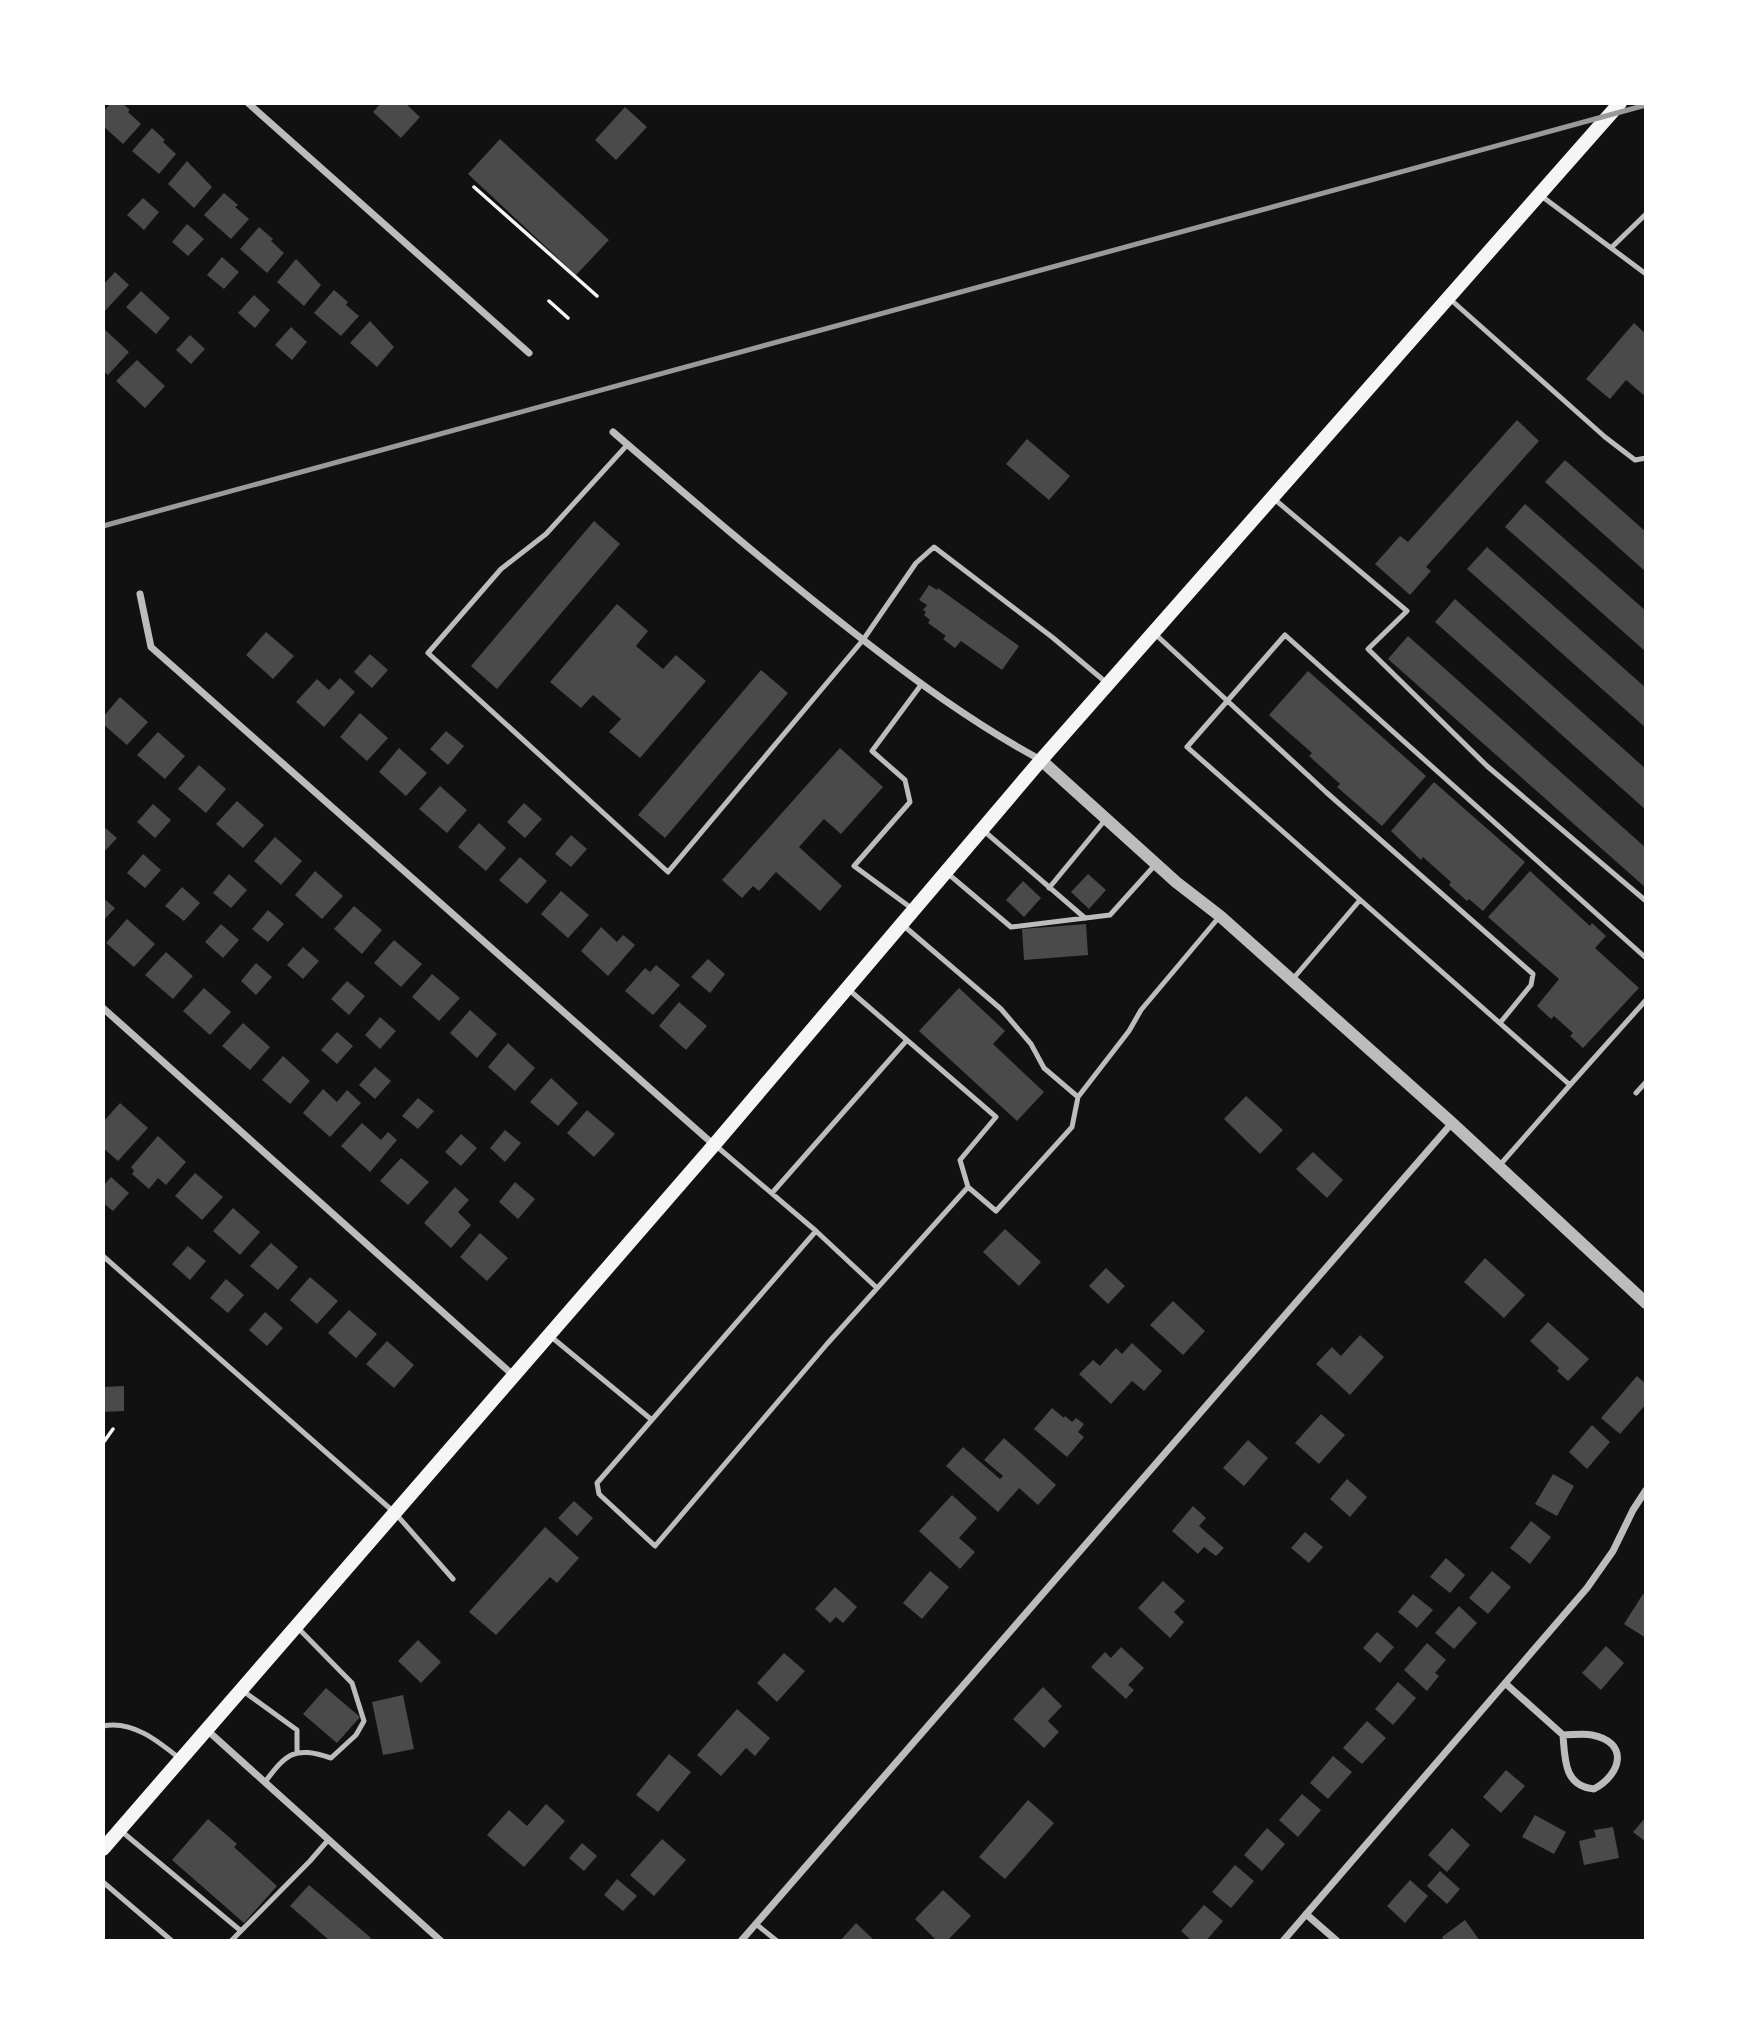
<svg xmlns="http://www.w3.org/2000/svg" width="1749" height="2044" font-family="'Golos Text',sans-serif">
<rect width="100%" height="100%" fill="#111"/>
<path fill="#4a4a4a" d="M111 103H122L130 110 128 112 141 124 123 144 103 126V112Z
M381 103H405L420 117 401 138 373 112Z
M625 107 647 127 616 160 595 140Z
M152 128 165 140 163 142 176 154 159 174 132 151Z
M500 139 609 240 576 275 468 174Z
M187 161 212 187 194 208 168 184Z
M224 193 238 205 235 207 249 219 231 239 204 215Z
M143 198 159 212 144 230 127 215Z
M187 224 204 239 188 256 172 242Z
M259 227 273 239 271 241 284 253 267 273 240 249Z
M222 257 239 272 224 289 207 275Z
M296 259 321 285 304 306 277 282Z
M115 272 129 285 103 313V285Z
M334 290 348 302 346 305 359 316 341 336 314 313Z
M141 291 170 318 156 334 126 307Z
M254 295 270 310 255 328 238 313Z
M370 321 394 347 377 367 350 343Z
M1634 323 1646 334V397L1626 380 1610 399 1586 379Z
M291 327 307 342 292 360 275 345Z
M103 328 129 352 108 375 103 371Z
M190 335 205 349 191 364 176 350Z
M137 360 165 386 145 408 116 381Z
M1517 420 1539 441 1426 567 1431 571 1410 595 1375 564 1400 536 1408 542Z
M1027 439 1070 476 1049 500 1006 464Z
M1565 460 1646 532V572L1545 482Z
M1525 504 1646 611V652L1505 527Z
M594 521 620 544 497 689 471 666Z
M1487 547 1646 688V728L1467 569Z
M929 585 937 590 938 588 1019 646 1002 670 961 641 955 648 943 639 946 636 928 623 930 620 924 615 926 612 923 610 927 605 919 600Z
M1455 599 1646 769V810L1435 622Z
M617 604 648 631 636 646 663 669 676 655 706 681 640 758 609 732 621 719 593 695 581 708 550 682Z
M266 632 294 656 273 679 246 655Z
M1408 636 1646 848V888L1388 659Z
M370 654 388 670 372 688 354 672Z
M761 670 788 693 665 838 638 815Z
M1308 671 1426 776 1382 826 1337 787 1340 784 1309 756 1312 753 1269 715Z
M340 678 355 692 324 727 296 702 317 679 329 690Z
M120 697 148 722 127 745 103 724V717Z
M360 713 388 738 367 761 340 737Z
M446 731 464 746 448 765 430 749Z
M158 732 185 756 165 779 137 755Z
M399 748 427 773 406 796 379 772Z
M840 748 883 787 841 834 824 819 799 847 842 886 820 911 776 872 759 891 753 886 742 898 722 880Z
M199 765 226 789 206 813 178 789Z
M1434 782 1525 862 1483 911 1469 899 1467 901 1449 885 1451 882 1423 857 1421 860 1391 831Z
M440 786 467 810 447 833 419 809Z
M237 801 264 825 243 848 216 824Z
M524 803 542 819 525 838 507 822Z
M153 804 171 820 155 838 137 822Z
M479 823 506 848 486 871 458 847Z
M103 826 117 838 103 853Z
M571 835 587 849 571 867 555 854Z
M275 837 302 861 281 885 254 861Z
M143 854 161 870 145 888 127 873Z
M520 857 547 881 527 904 499 880Z
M315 871 343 896 322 919 295 895Z
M1530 871 1590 926 1592 923 1606 936 1595 948 1639 988 1583 1048 1570 1036 1573 1033 1554 1016 1551 1019 1537 1006 1559 979 1488 917Z
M229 874 247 890 231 908 213 893Z
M1088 874 1106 890 1089 909 1071 892Z
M1023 881 1041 898 1024 917 1006 900Z
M182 887 200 903 184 921 165 906Z
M561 891 589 915 568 938 541 914Z
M103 898 115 908 103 921Z
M354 906 382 930 362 954 334 929Z
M268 910 284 924 268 942 252 929Z
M127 919 155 944 134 967 106 943Z
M221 924 239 940 223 958 205 942Z
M1086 924 1088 955 1024 960 1022 929Z
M601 927 617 942 623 935 635 945 608 976 581 951Z
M394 940 422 964 401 987 374 963Z
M303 947 319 961 303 979 287 965Z
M166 952 193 976 173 999 145 975Z
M708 959 725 974 710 993 691 977Z
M256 963 272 977 256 995 241 981Z
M656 965 680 985 653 1015 625 991 645 968 650 972Z
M432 974 460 998 439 1021 412 997Z
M347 981 365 996 349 1015 331 999Z
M204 988 231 1012 210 1035 183 1011Z
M959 988 1005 1031 993 1044 1044 1092 1017 1121 919 1031Z
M679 1002 707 1026 686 1050 659 1026Z
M470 1010 497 1034 477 1058 450 1033Z
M380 1017 396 1031 380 1049 365 1035Z
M243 1023 270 1047 250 1070 222 1046Z
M337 1032 353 1046 337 1064 321 1050Z
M508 1043 535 1068 515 1091 488 1067Z
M283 1056 310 1081 290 1104 262 1080Z
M375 1067 391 1081 375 1099 359 1085Z
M551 1078 578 1103 558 1126 530 1102Z
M323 1089 337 1102 347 1090 361 1103 330 1137 303 1113Z
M1246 1096 1283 1130 1260 1154 1224 1119Z
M418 1098 434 1111 418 1129 402 1116Z
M120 1103 148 1128 118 1161 103 1148V1122Z
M587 1110 615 1134 594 1157 567 1133Z
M362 1123 381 1140 388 1132 397 1140 370 1172 341 1146Z
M505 1130 521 1143 505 1162 490 1148Z
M461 1134 477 1148 461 1166 445 1152Z
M158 1136 186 1162 166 1185 158 1178 149 1189 132 1174 134 1171 131 1167Z
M1313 1152 1343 1180 1327 1198 1296 1169Z
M401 1158 429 1182 408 1205 380 1181Z
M195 1173 223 1197 202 1220 175 1196Z
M111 1177 129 1193 113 1211 103 1203V1186Z
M515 1182 535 1199 518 1219 499 1202Z
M455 1187 469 1200 458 1212 471 1225 451 1248 424 1223Z
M233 1208 260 1232 240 1255 213 1231Z
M1005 1229 1041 1262 1019 1286 983 1252Z
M480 1233 508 1258 487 1281 460 1257Z
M271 1243 298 1267 278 1290 250 1266Z
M188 1246 206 1261 190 1280 172 1264Z
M1485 1258 1525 1295 1504 1318 1464 1282Z
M1106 1268 1125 1286 1108 1304 1089 1286Z
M310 1277 338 1301 317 1324 290 1300Z
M226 1279 244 1295 228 1313 210 1298Z
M1173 1301 1205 1331 1183 1355 1150 1325Z
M349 1310 377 1334 356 1358 328 1333Z
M265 1312 283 1328 267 1346 249 1330Z
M1548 1322 1589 1359 1568 1381 1557 1371 1559 1368 1530 1341Z
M1360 1335 1384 1357 1350 1395 1316 1364 1332 1347 1341 1356Z
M387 1341 414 1365 394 1388 366 1364Z
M1132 1343 1162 1371 1144 1391 1132 1381 1111 1404 1079 1374 1093 1360 1100 1366 1116 1348 1122 1354Z
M1637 1376 1646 1384V1404L1620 1434 1601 1418Z
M124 1386V1411L103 1412V1387Z
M1052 1408 1064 1418 1065 1416 1072 1422 1076 1418 1084 1424 1078 1432 1084 1437 1067 1457 1034 1429Z
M1321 1414 1345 1435 1319 1464 1295 1443Z
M1592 1425 1610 1442 1587 1469 1569 1452Z
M1004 1438 1056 1485 1038 1505 1019 1488 998 1512 946 1466 963 1447 1000 1479 1003 1476 984 1460Z
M1248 1440 1268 1458 1244 1486 1223 1468Z
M1553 1474 1574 1486 1557 1516 1535 1504Z
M1347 1479 1367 1497 1350 1517 1330 1499Z
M952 1495 977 1518 959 1538 975 1552 960 1569 919 1531Z
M574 1501 593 1518 577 1536 558 1518Z
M1193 1506 1206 1518 1199 1526 1224 1548 1216 1556 1204 1547 1198 1554 1172 1531Z
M1531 1521 1551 1537 1530 1564 1510 1548Z
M545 1527 579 1558 557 1583 550 1577 496 1635 469 1612Z
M1305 1532 1323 1547 1309 1563 1291 1548Z
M1446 1558 1465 1575 1450 1593 1430 1577Z
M930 1571 949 1587 922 1619 903 1603Z
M1492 1571 1511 1587 1488 1614 1469 1598Z
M1163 1581 1185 1601 1174 1612 1184 1622 1170 1638 1138 1608Z
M835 1587 857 1607 843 1623 836 1617 830 1623 815 1609Z
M1413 1594 1433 1610 1417 1628 1398 1612Z
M1643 1594 1646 1596V1638L1624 1624Z
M1459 1606 1477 1623 1454 1649 1435 1633Z
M1377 1632 1394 1647 1380 1663 1363 1648Z
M418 1640 441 1662 421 1683 398 1661Z
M1427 1643 1446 1660 1435 1673 1439 1676 1427 1691 1404 1670Z
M1606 1646 1624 1663 1601 1690 1582 1673Z
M1121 1647 1144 1668 1128 1685 1134 1690 1126 1699 1091 1667 1105 1652 1111 1658Z
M784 1653 805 1671 777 1702 757 1683Z
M1398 1682 1416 1698 1393 1725 1375 1709Z
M1043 1687 1062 1706 1048 1721 1059 1732 1044 1748 1013 1719Z
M326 1688 360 1717 337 1743 303 1714Z
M403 1695 414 1749 383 1755 372 1702Z
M737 1709 770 1738 755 1756 746 1748 721 1776 697 1755Z
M1367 1721 1386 1738 1362 1764 1343 1748Z
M669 1754 691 1772 658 1812 636 1795Z
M1333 1756 1352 1772 1328 1799 1310 1783Z
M1506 1770 1525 1786 1501 1813 1483 1797Z
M1302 1794 1321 1810 1298 1837 1279 1820Z
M1028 1800 1054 1823 1005 1879 979 1857Z
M546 1804 565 1821 524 1867 487 1835 509 1810 527 1826Z
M1535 1815 1566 1832 1554 1854 1522 1837Z
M1646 1817V1842L1633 1832Z
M208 1819 237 1844 234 1847 277 1886 244 1923 172 1860Z
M1613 1827 1619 1858 1584 1865 1579 1841 1596 1837 1594 1830Z
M1267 1828 1285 1844 1262 1871 1244 1855Z
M1452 1828 1470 1845 1447 1872 1428 1855Z
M662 1839 686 1860 654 1896 630 1875Z
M582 1843 597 1856 584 1871 569 1858Z
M1235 1865 1254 1881 1231 1908 1212 1892Z
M1440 1871 1460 1889 1447 1904 1427 1886Z
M617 1879 637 1896 623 1911 604 1895Z
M1410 1880 1428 1896 1405 1923 1387 1906Z
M309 1885 371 1938 368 1941H330L290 1906Z
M943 1890 971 1916 947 1941H937L915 1919Z
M1204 1905 1223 1921 1206 1941H1192L1181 1931Z
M1465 1920 1480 1941H1444L1442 1937Z
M856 1923 875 1941H840Z"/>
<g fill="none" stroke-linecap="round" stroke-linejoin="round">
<path stroke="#f5f5f5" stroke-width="3.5" d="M474 187 597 296
M549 301 568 318
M103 1443 113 1429"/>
<path stroke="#bcbcbc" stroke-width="5" d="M1540 195 1646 274
M1612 247 1646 214
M1450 299 1605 437 1635 460 1646 458
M628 444 546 534 501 569 428 653 668 872 863 640 916 563 934 547 1052 637 1108 684
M1273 498 1407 611 1368 649 1487 766 1646 901
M1154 633 1326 792 1533 974 1531 985 1500 1023
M984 831 1085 918
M946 872 1011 927 1110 915 1155 865
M1049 888 1105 820
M914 910 854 866 910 802 905 780 872 751 921 685
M904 926 1001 1009 1031 1044 1044 1068 1078 1097
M1646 958 1285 635 1187 747 1570 1085 1646 1000
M1292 980 1360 900
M848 989 996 1117 960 1160 968 1187
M1636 1093 1646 1082
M715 1145 816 1231 597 1483 599 1494 655 1546 827 1344 968 1187 996 1211 1072 1127 1078 1097 1129 1031 1141 1010 1220 916
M1499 1166 1570 1085
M772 1193 907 1040
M816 1231 877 1288
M103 1256 395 1513 453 1579
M549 1335 652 1420
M243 1691 297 1730V1751
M103 1726C132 1720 158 1741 179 1758
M265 1782C287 1753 294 1746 331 1758L356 1735 364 1721 352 1683 297 1627
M120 1830 241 1931
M103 1882 172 1941
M756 1924 777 1941
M231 1941 310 1861 329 1839"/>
<path stroke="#bcbcbc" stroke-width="7" d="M248 103 529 353
M613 432C692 500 771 568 853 632 913 679 974 724 1041 760
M140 594 151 647 714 1145
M103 1008 514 1376
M1505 1683 1563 1735C1565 1760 1564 1786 1594 1789 1622 1774 1629 1742 1592 1735 1583 1733 1573 1735 1563 1735
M207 1730 441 1941
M1306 1914 1337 1941
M741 1941 1452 1123
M1283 1941 1587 1588 1613 1551 1633 1510 1646 1490"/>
<path stroke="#bcbcbc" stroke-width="12" d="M1041 760 1176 882 1220 916 1452 1123 1646 1303"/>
<path stroke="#f5f5f5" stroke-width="14" d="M103 1849 714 1145 1041 760 1620 103"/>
<path stroke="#9a9a9a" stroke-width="5" d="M103 526 1646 105"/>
</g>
<rect width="1749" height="2044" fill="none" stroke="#ffffff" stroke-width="210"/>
</svg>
